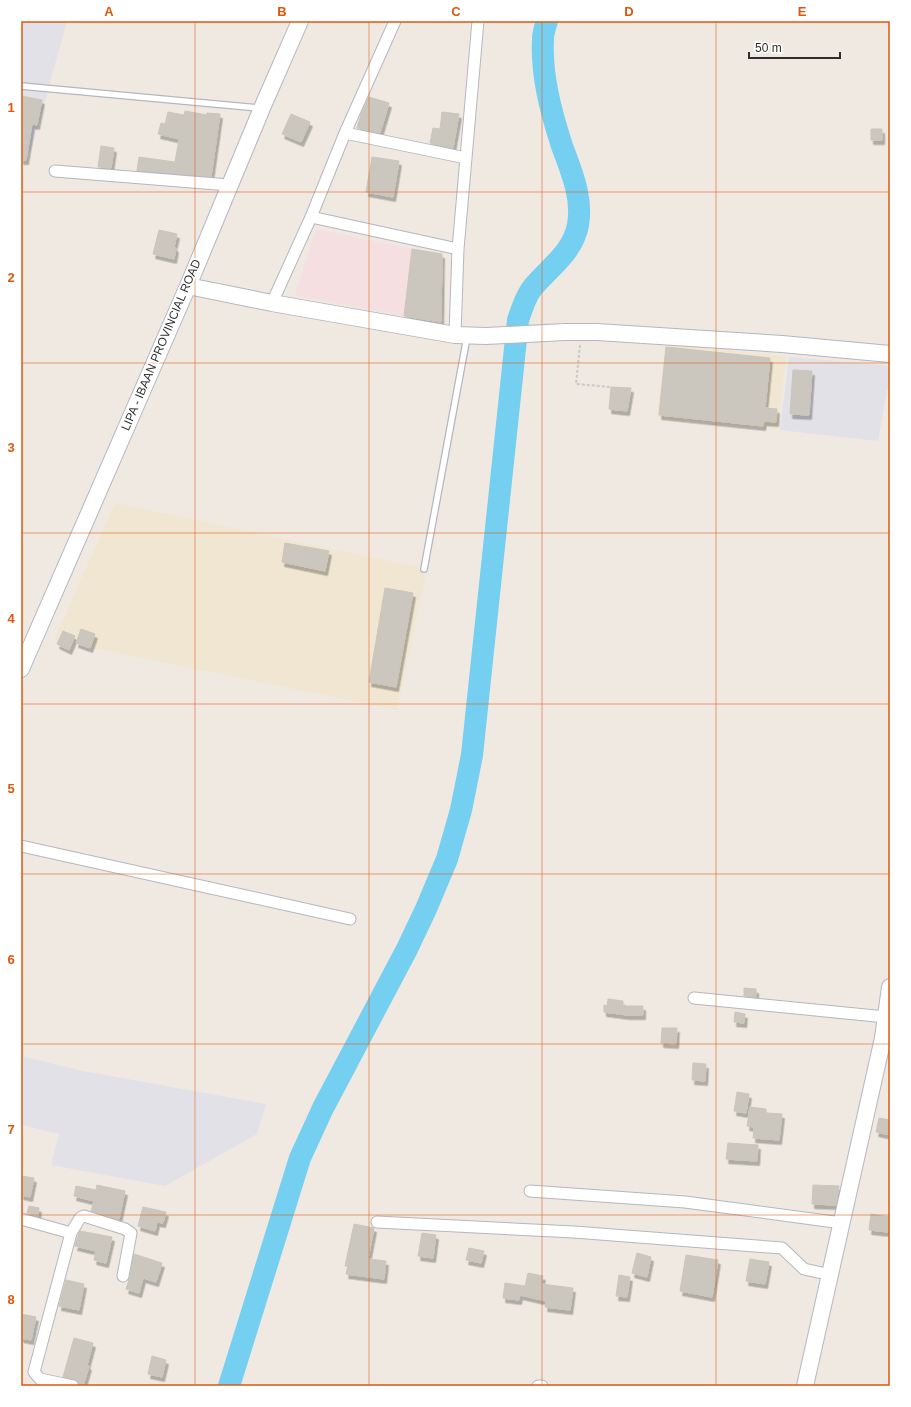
<svg xmlns="http://www.w3.org/2000/svg" width="911" height="1407" font-family="Helvetica,sans-serif">
<defs>
<filter id="shadow"><feDropShadow dx="2.5" dy="4.5" stdDeviation="0" flood-color="#0004"/></filter>
</defs>
<rect width="100%" height="100%" fill="#efe9e1"/>
<path fill="#e3e1e8" d="M21 21H67L31 151 21 149Z
M789 357 890 366V390H887L878 441 780 430Z
M21 1056 83 1071 266 1104 257 1134 165 1186 51 1165 59 1134 21 1125Z"/>
<path fill="#f0e6d1" d="M665 344 786 356 777 429 657 417Z
M115 503 427 569 397 710 54 640Z"/>
<path fill="#f5dfe0" d="M316 229 412 249 404 316 295 295Z"/>
<g fill="none" stroke-linecap="round" stroke-linejoin="round">
<path stroke="#75cff0" stroke-width="22" d="M229 1386 300 1158 323 1108 407 949 426 909 447 859 461 810 472 755 518 320C522 309 525 297 533 287 550 267 573 252 578 225 583 197 571 171 562 146 551 112 541 75 543 39 543 33 545 27 547 21"/>
</g>
<path fill="#cbc7bf" stroke="#cbc5ba" filter="url(#shadow)" d="M21 96 42 100 37 125 32 124 26 160H21Z
M369 97 389 103 380 133 357 128 361 115Z
M185 111 207 115V113L220 114 211 177 137 171 139 157 175 162 179 139 158 134 161 123 165 124 168 112 184 115Z
M442 112 459 114 453 148 430 143 433 128 440 129Z
M291 114 310 122 301 142 282 134Z
M871 129H882V140H871Z
M101 146 114 148 111 168 98 167Z
M372 157 399 161 393 197 366 192Z
M159 230 177 234 174 247 176 248 174 259 153 254Z
M412 249 442 254 441 322 404 316Z
M666 347 770 358 765 408 777 409 776 422 764 421 763 426 659 415Z
M793 370 812 371 809 415 790 414Z
M611 387 631 388 627 411 609 409Z
M285 543 329 551 325 571 282 562Z
M385 588 413 593 396 687 369 682Z
M81 629 95 634 90 648 76 643Z
M63 631 75 636 69 650 57 644Z
M744 988 756 989V997L744 996Z
M608 999 623 1001V1006H643V1015H627L604 1012V1005L607 1006Z
M735 1012 745 1014 744 1023 734 1022Z
M662 1028H677L676 1044 661 1043Z
M693 1063 706 1064 705 1081 692 1080Z
M737 1092 749 1094 746 1113 734 1111Z
M750 1107 766 1109V1113L782 1114 779 1140 753 1138 754 1127 747 1126Z
M879 1118 890 1120V1135L876 1132Z
M728 1143 758 1145 757 1161 726 1159Z
M21 1176 34 1178 30 1197 21 1195Z
M97 1185 125 1191 119 1219 91 1211 94 1201 74 1196 76 1186 96 1190Z
M813 1185 839 1186 836 1205 812 1204Z
M29 1206 39 1208 38 1216 27 1213Z
M143 1207 166 1212 163 1223 157 1222 155 1231 138 1226Z
M871 1214 889 1217 888 1232 869 1230Z
M354 1224 374 1228 368 1259 386 1261 384 1279 346 1274 348 1266H345Z
M80 1231 112 1237 106 1263 94 1260 96 1251 75 1246 78 1236Z
M422 1233 436 1235 433 1258 418 1256Z
M469 1248 484 1251 481 1263 466 1260Z
M637 1253 651 1257 647 1277 632 1273Z
M134 1254 162 1263 156 1282 143 1278 139 1293 126 1289 130 1277Z
M686 1255 718 1260 712 1297 680 1291Z
M750 1259 769 1262 765 1284 746 1281Z
M528 1273 543 1276 541 1284 573 1288 570 1310 545 1307 546 1301 520 1295 519 1300 503 1298 505 1283 525 1286Z
M619 1275 630 1277 627 1297 616 1296Z
M66 1280 84 1284 79 1310 59 1306Z
M21 1314 36 1317 31 1340 21 1338Z
M74 1338 93 1343 87 1365 89 1366 83 1386H80L78 1381 75 1379 63 1377Z
M152 1356 166 1360 162 1377 148 1374Z"/>
<g fill="none" stroke-linecap="round" stroke-linejoin="round">
<g stroke="#b4b7c1" stroke-width="8">
<path id="lane" d="M21 86 259 108
M424 569 467 337"/>
</g>
<g stroke="#b4b7c1" stroke-width="13">
<path id="street" d="M345 133 466 158
M55 171 229 185
M311 217 458 249
M272 303 311 217 345 133 395 21
M455 335 458 249 478 21
M21 846 350 919
M694 998 886 1017
M530 1191 685 1202 842 1223
M21 1219 71 1233
M377 1222 574 1232 782 1248 804 1269 831 1275
M73 1386 40 1379 34 1372 71 1233 80 1218 84 1216 125 1229 131 1233 123 1276
M538 1386H542"/>
</g>
<g stroke="#b4b7c1" stroke-width="18">
<path id="secondary" d="M188 286 272 303 455 335 486 336 565 332H597L782 344 890 354
M21 669 188 286 262 108 300 21
M805 1386 883 1038 890 987"/>
</g>
<path stroke="#c9c9c9" stroke-width="2" stroke-dasharray="3 2" stroke-linecap="butt" d="M580 345 576 384 611 387"/>
<use href="#lane" stroke="#fff" stroke-width="5.5"/>
<use href="#street" stroke="#fff" stroke-width="11"/>
<use href="#secondary" stroke="#fff" stroke-width="16"/>
</g>
<path fill="none" stroke="#df570e" stroke-width="1" stroke-opacity="0.55" d="M195 21V1386M369 21V1386M542 21V1386M716 21V1386M21 192H890M21 363H890M21 533H890M21 704H890M21 874H890M21 1044H890M21 1215H890"/>
<g text-anchor="middle" stroke-width="3.5" stroke-linejoin="round" paint-order="stroke">
<g font-size="12" fill="#2e2e2e" stroke="#fff">
<text transform="translate(161 345) rotate(-67)" y="4">LIPA - IBAAN PROVINCIAL ROAD</text>
</g>
</g>
<rect width="911" height="1407" fill="none" stroke="#ffffff" stroke-width="44"/>
<path d="M749 52v6h91v-6" fill="none" stroke="#2e2e2e" stroke-width="2"/>
<text x="755" y="52" font-size="12" fill="#2e2e2e" stroke="#ffffff" stroke-width="3" paint-order="stroke">50 m</text>
<rect x="22" y="22" width="867" height="1363" fill="none" stroke="#df570e" stroke-width="1.5"/>
<g font-size="13" text-anchor="middle" font-weight="bold" fill="#df570e">
<text x="109" y="16">A</text>
<text x="282" y="16">B</text>
<text x="456" y="16">C</text>
<text x="629" y="16">D</text>
<text x="802" y="16">E</text>
<text x="11" y="112">1</text>
<text x="11" y="282">2</text>
<text x="11" y="452">3</text>
<text x="11" y="623">4</text>
<text x="11" y="793">5</text>
<text x="11" y="964">6</text>
<text x="11" y="1134">7</text>
<text x="11" y="1304">8</text>
</g>
</svg>
